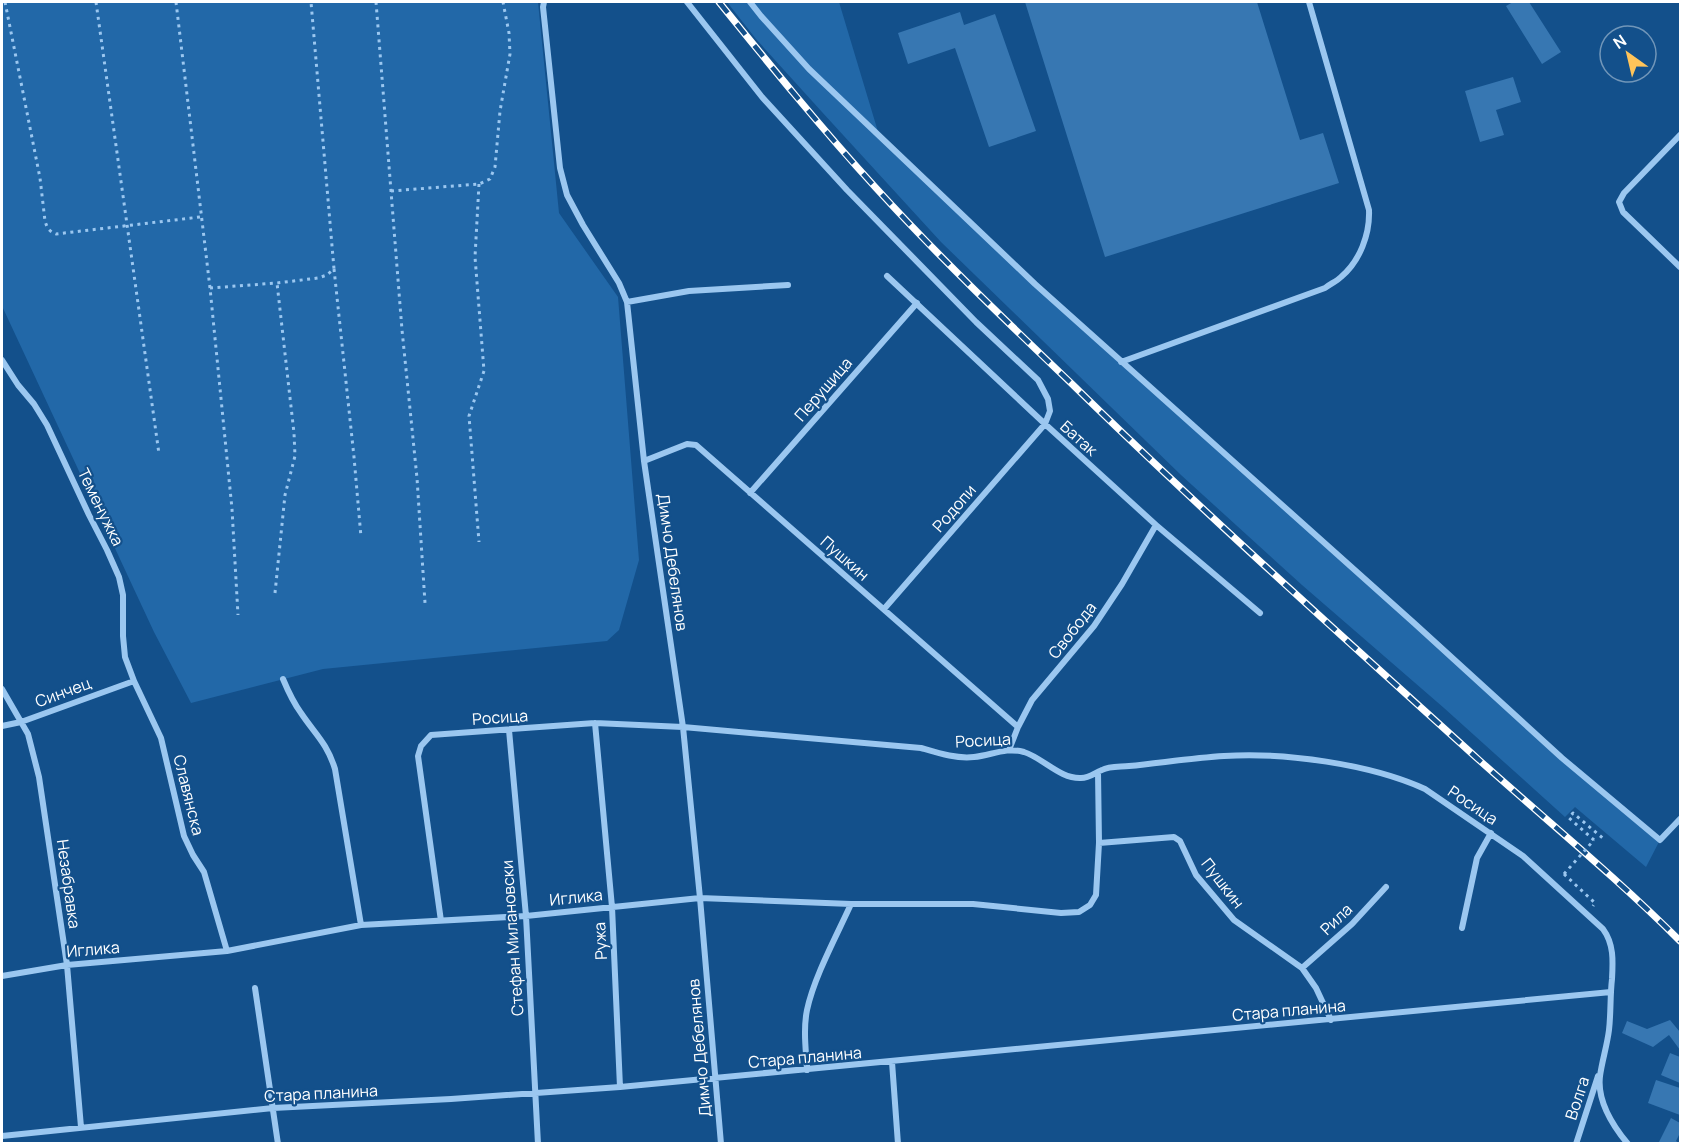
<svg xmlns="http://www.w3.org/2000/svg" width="1682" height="1145" font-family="Manrope,sans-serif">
<rect width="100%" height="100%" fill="#13508b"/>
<path fill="#2268a8" d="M2 2H538L559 213 618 297 639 560 619 630 607 641 323 669 191 703 154 632 2 306Z
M727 2H839L879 135 1035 284 1562 758 1660 840 1646 867 1575 807 1565 817 1444 708 1302 585 1181 475 941 242 822 112 756 39Z"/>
<path fill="#3777b2" d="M1025 2H1257L1300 140 1323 133 1339 183 1105 257Z
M1513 2H1529L1561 52 1542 64 1506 6Z
M960 12 964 25 995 14 1036 131 989 147 955 48 908 64 898 33Z
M1513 77 1521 102 1496 110 1504 135 1480 142 1465 91Z
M1670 1020 1680 1032V1050L1669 1035 1653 1047 1622 1033 1627 1021 1647 1029Z
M1670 1053 1680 1057V1083L1661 1075Z
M1656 1080 1680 1088V1115L1648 1103Z
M1671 1118 1680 1123V1133L1676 1141 1680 1144H1658Z"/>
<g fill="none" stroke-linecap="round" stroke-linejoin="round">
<path stroke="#9bc7f0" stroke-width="3" stroke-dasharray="3 4.5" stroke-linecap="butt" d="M5 2 40 178 45 221C47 228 49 231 56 234L200 217
M96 2 159 454
M176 2 210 288 232 509 238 615
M376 2 402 330 417 478 425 603
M479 184 475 257 484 371 469 416 479 542
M391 191 479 184 490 179 495 167 500 111 510 54 509 33 503 2
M334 269 354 457 361 537
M210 288 277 283 318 278 327 275 334 269 311 2
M275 593 285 495 295 456 294 433 277 283
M1594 840 1569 818 1573 813 1605 840
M1564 874 1595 903 1593 906"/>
<path stroke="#9bc7f0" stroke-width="6" d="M544 2 543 7 560 168 567 195 583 225 619 283 627 302 644 461 683 727 700 898 721 1144
M687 2 762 97 847 190 976 322 1038 380 1048 399 1050 411 1045 424 884 609
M750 2 761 16 809 69 1035 284 1414 623 1562 758 1660 840 1680 819
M1680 135 1624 193 1619 202 1623 212 1680 267
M887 276 1045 424 1156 525 1260 613
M627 302 689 291 788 285
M2 360 18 385 34 404 47 425 89 515 107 550 119 577 123 595V636L125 657 134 681 161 738 184 836 193 855 204 872 227 951
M1121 362 1325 288C1330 284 1337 281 1341 277 1360 261 1370 234 1369 210L1309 2
M644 461 687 444 696 445 1018 727
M750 493 917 303
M283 679C288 691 293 702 301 713 315 734 327 743 335 769L361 925
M2 689 28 734 39 777 67 965 81 1127
M595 723 612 907 620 1087
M2 726 21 722 134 681
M509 730 526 916 538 1144
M1009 750 1018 727 1032 700 1094 626 1122 584 1156 525
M1098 772 1099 843 1174 837 1180 841 1196 875 1234 920 1302 968 1316 988 1331 1020
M441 921 418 756 421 746 431 735 595 723 683 727 921 748C938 753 956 759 974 757 992 755 1006 747 1024 752 1043 758 1060 779 1081 778 1090 778 1094 773 1102 770 1109 766 1120 767 1129 766 1160 763 1192 758 1224 756 1284 752 1370 764 1425 789L1523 856 1603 929C1614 944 1613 961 1612 979 1610 996 1611 1013 1609 1030 1607 1046 1602 1061 1600 1076 1597 1100 1613 1126 1628 1144
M1462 928 1477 858 1491 833
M1302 968 1352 924 1386 887
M2 976 67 965 227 951 361 925 526 916 700 898 851 904H973L1061 913 1079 912 1090 905 1096 895 1099 843
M255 988 278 1144
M892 1062 898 1144
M807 1070C806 1050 803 1030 807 1010 814 977 837 935 851 904
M2 1136 273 1108 451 1099 620 1087 1611 992
M1576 1144 1598 1076"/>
<g stroke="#fff" stroke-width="7">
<path id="rail" d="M719 2C770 65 821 128 876 188 938 256 1005 320 1072 384 1204 513 1342 636 1479 760 1546 820 1616 877 1680 941"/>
</g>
<use href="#rail" stroke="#13508b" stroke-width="4.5" stroke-dasharray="14" stroke-linecap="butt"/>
<path stroke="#9bc7f0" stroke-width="3" stroke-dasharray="3 4.5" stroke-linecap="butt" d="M1564 874 1594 840"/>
</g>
<g text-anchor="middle" stroke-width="4.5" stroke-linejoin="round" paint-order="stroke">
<g font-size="16" fill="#fff" stroke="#13508b">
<text transform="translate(823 389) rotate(-49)" y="6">Перущица</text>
<text transform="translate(1079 438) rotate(42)" y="6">Батак</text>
<text transform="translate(101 507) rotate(64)" y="6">Теменужка</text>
<text transform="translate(954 508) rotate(-49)" y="6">Родопи</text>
<text transform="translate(845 558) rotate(41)" y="6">Пушкин</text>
<text transform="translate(673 562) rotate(82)" y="6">Димчо Дебелянов</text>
<text transform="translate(1072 630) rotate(-52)" y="6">Свобода</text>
<text transform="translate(63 692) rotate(-20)" y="6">Синчец</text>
<text transform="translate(500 717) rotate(-4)" y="6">Росица</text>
<text transform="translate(983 740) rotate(-3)" y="6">Росица</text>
<text transform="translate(189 795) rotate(76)" y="6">Славянска</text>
<text transform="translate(1473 805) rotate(34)" y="6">Росица</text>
<text transform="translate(1223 883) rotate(52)" y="6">Пушкин</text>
<text transform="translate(69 884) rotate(82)" y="6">Незабравка</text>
<text transform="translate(576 897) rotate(-6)" y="6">Иглика</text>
<text transform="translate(1336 919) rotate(-44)" y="6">Рила</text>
<text transform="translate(512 938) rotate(-94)" y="6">Стефан Милановски</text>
<text transform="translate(600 941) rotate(-93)" y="6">Ружа</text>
<text transform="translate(93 949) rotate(-5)" y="6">Иглика</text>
<text transform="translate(1289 1010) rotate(-5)" y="6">Стара планина</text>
<text transform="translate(699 1048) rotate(-95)" y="6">Димчо Дебелянов</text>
<text transform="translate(805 1057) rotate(-5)" y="6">Стара планина</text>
<text transform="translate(321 1093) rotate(-3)" y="6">Стара планина</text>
<text transform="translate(1577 1098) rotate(-72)" y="6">Волга</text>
</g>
</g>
<rect width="1682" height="1145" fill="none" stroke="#ffffff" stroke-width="6"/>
<g transform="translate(1628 54) rotate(326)"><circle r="28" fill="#13508b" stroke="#7196b9" stroke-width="1.5"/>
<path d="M0-4.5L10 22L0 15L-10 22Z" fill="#ffc45a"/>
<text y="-9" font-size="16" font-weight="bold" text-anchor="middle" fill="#ffffff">N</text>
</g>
</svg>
